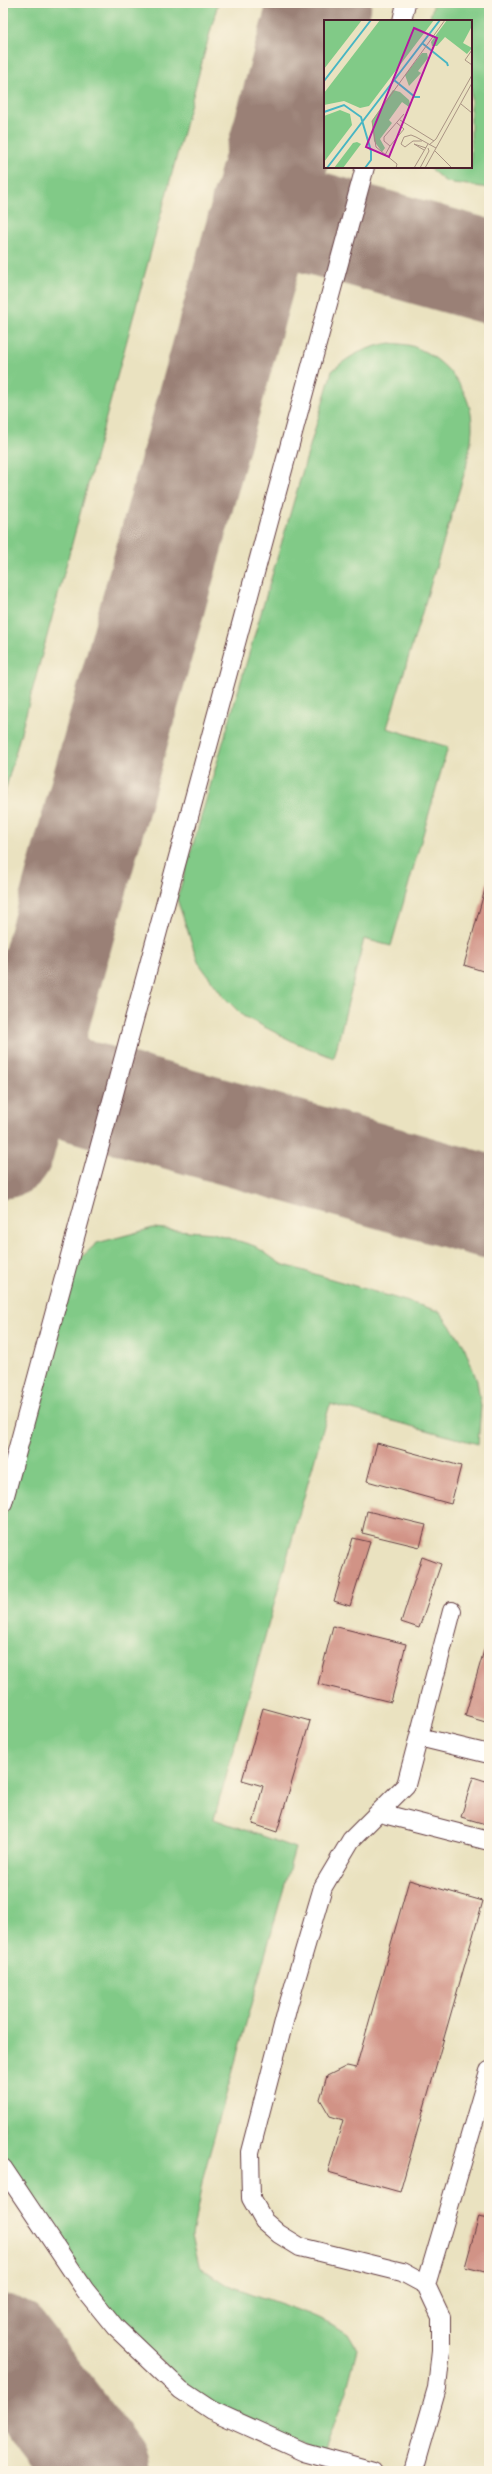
<svg xmlns="http://www.w3.org/2000/svg" width="492" height="2474" font-family="'IM FELL English',serif">
<rect width="100%" height="100%" fill="#fcf5e5"/>
<filter id="ink" filterUnits="userSpaceOnUse"><feTurbulence type="fractalNoise" baseFrequency=".025" numOctaves="2"/><feDisplacementMap in="SourceGraphic" scale="8" xChannelSelector="R" yChannelSelector="G"/><feConvolveMatrix kernelMatrix="1 2 1 2 8 2 1 2 1" color-interpolation-filters="sRGB"/></filter>
<filter id="wash" filterUnits="userSpaceOnUse"><feTurbulence type="fractalNoise" baseFrequency=".012" numOctaves="4" result="noise"/><feDisplacementMap in="SourceGraphic" scale="16" xChannelSelector="R" yChannelSelector="G"/><feGaussianBlur stdDeviation="0.9" result="paint"/><feColorMatrix in="noise" values="0 0 0 0 0 0 0 0 0 0 0 0 0 0 0 0 0 1.4 0 .05"/><feComposite in="paint" operator="in"/></filter>
<g filter="url(#wash)">
<rect width="100%" height="100%" fill="#eae2c0"/>
<path fill="#81ca87" stroke="#667459" d="M3 3H218L3 799Z
M434 3H489V188L446 182 428 167H471V21H429Z
M390 343C397 344 405 344 412 346 446 358 473 392 472 428 472 442 468 455 466 468L387 728 448 747 391 946 364 939 334 1058 296 1043 243 1016 223 996 198 962 177 899 332 371C350 355 366 347 390 343Z
M153 1228 213 1233 255 1246 281 1264 439 1311 463 1343 477 1381 481 1406 478 1444 330 1404 214 1819 295 1848 203 2177 192 2236 199 2266 225 2284 309 2314 334 2325 348 2334 357 2349 346 2391 324 2454 207 2405 109 2312 3 2161V1524L77 1261 97 1243Z"/>
<g fill="none" stroke-linecap="round" stroke-linejoin="round">
<path stroke="#9a8076" stroke-width="103" d="M262 208 489 272
M23 1075 489 1207
M3 1147 320 3
M3 2346 99 2471"/>
</g>
<g id="blocks">
<path fill="#d19386" d="M489 875V973L464 965Z
M377 1443 461 1466 451 1504 367 1481Z
M367 1511 426 1525 420 1547 362 1533Z
M353 1538 370 1542 350 1606 334 1601Z
M422 1557 441 1564 419 1628 401 1622Z
M333 1626 406 1644 391 1702 318 1684Z
M489 1633V1723L465 1716Z
M263 1708 310 1721 277 1832 253 1824 263 1786 242 1780Z
M473 1777 489 1782V1825L461 1817Z
M409 1880 483 1901 400 2192 328 2172 343 2120 330 2116 320 2099 327 2076 347 2066 356 2068Z
M479 2216 489 2218V2273L465 2267Z"/>
</g>
</g>
<g filter="url(#ink)">
<use href="#blocks" fill-opacity="0" stroke="#623c41" stroke-width="1"/>
<g fill="none" stroke-linecap="round" stroke-linejoin="round">
<g stroke="#623c41" stroke-width="20">
<path id="service" d="M402 21 406 3
M3 1503 365 167
M419 1737 489 1754
M380 1813 489 1841
M3 2168 85 2290 115 2327 181 2390 211 2410 304 2452 373 2471
M426 2285 489 2071
M413 2471 437 2388 441 2351V2317L426 2285 402 2272 300 2247 279 2234 264 2221 251 2198 250 2152 288 2006 323 1887 351 1840 406 1785 452 1611"/>
</g>
<use href="#service" stroke="#fff" stroke-width="18"/>
</g>
</g>
<g transform="translate(324 20)">
<rect width="148" height="148" fill="#eae2c0"/>
<path d="M0 0H38L0 49ZM56 0H110L45 86 36 88 20 81 0 85V73ZM123 0H148V6L139 23 148 28 143 34 121 17 113 26H108L107 22ZM98 33H103L104 38 94 51 97 53 85 66 81 55ZM69 70 76 72 85 80 86 84 85 87 78 82 65 100 68 103 56 119 61 128 58 132 50 121 48 101ZM16 90 26 94 28 105 0 142V96ZM33 122 37 124 19 148H10L29 123Z" fill="#81ca87"/>
<path fill="none" stroke="#48b6c3" stroke-width="2" d="M98 23 123 43 124 46M70 60 91 77H96M0 61 47 0M0 92 20 85 37 97 47 131V140L41 148M3 148 116 0"/>
<path fill="none" stroke="#aa9484" stroke-width="1" d="M148 30 141 40 148 45M137 84 148 93M76 100 110 121M98 121H89L81 127 77 124 80 117 87 115 92 117 112 128M105 125 112 119 148 55M66 126 80 109 73 103M100 130 90 124 102 128M111 131 128 148M61 135 66 126 60 121V117L80 94M72 148 73 144 52 127 48 101 121 0M90 148 104 124M96 148 105 131 104 128M101 148 148 63"/>
<path fill="#b5179e" fill-opacity="0.15" stroke="#b5179e" stroke-width="2" d="M90 8 113 18 65 137 42 127Z"/>
<rect width="148" height="148" fill="none" stroke="#4a1f2b" stroke-width="2"/>
</g>
<rect width="492" height="2474" fill="none" stroke="#fcf5e5" stroke-width="16"/>
</svg>
